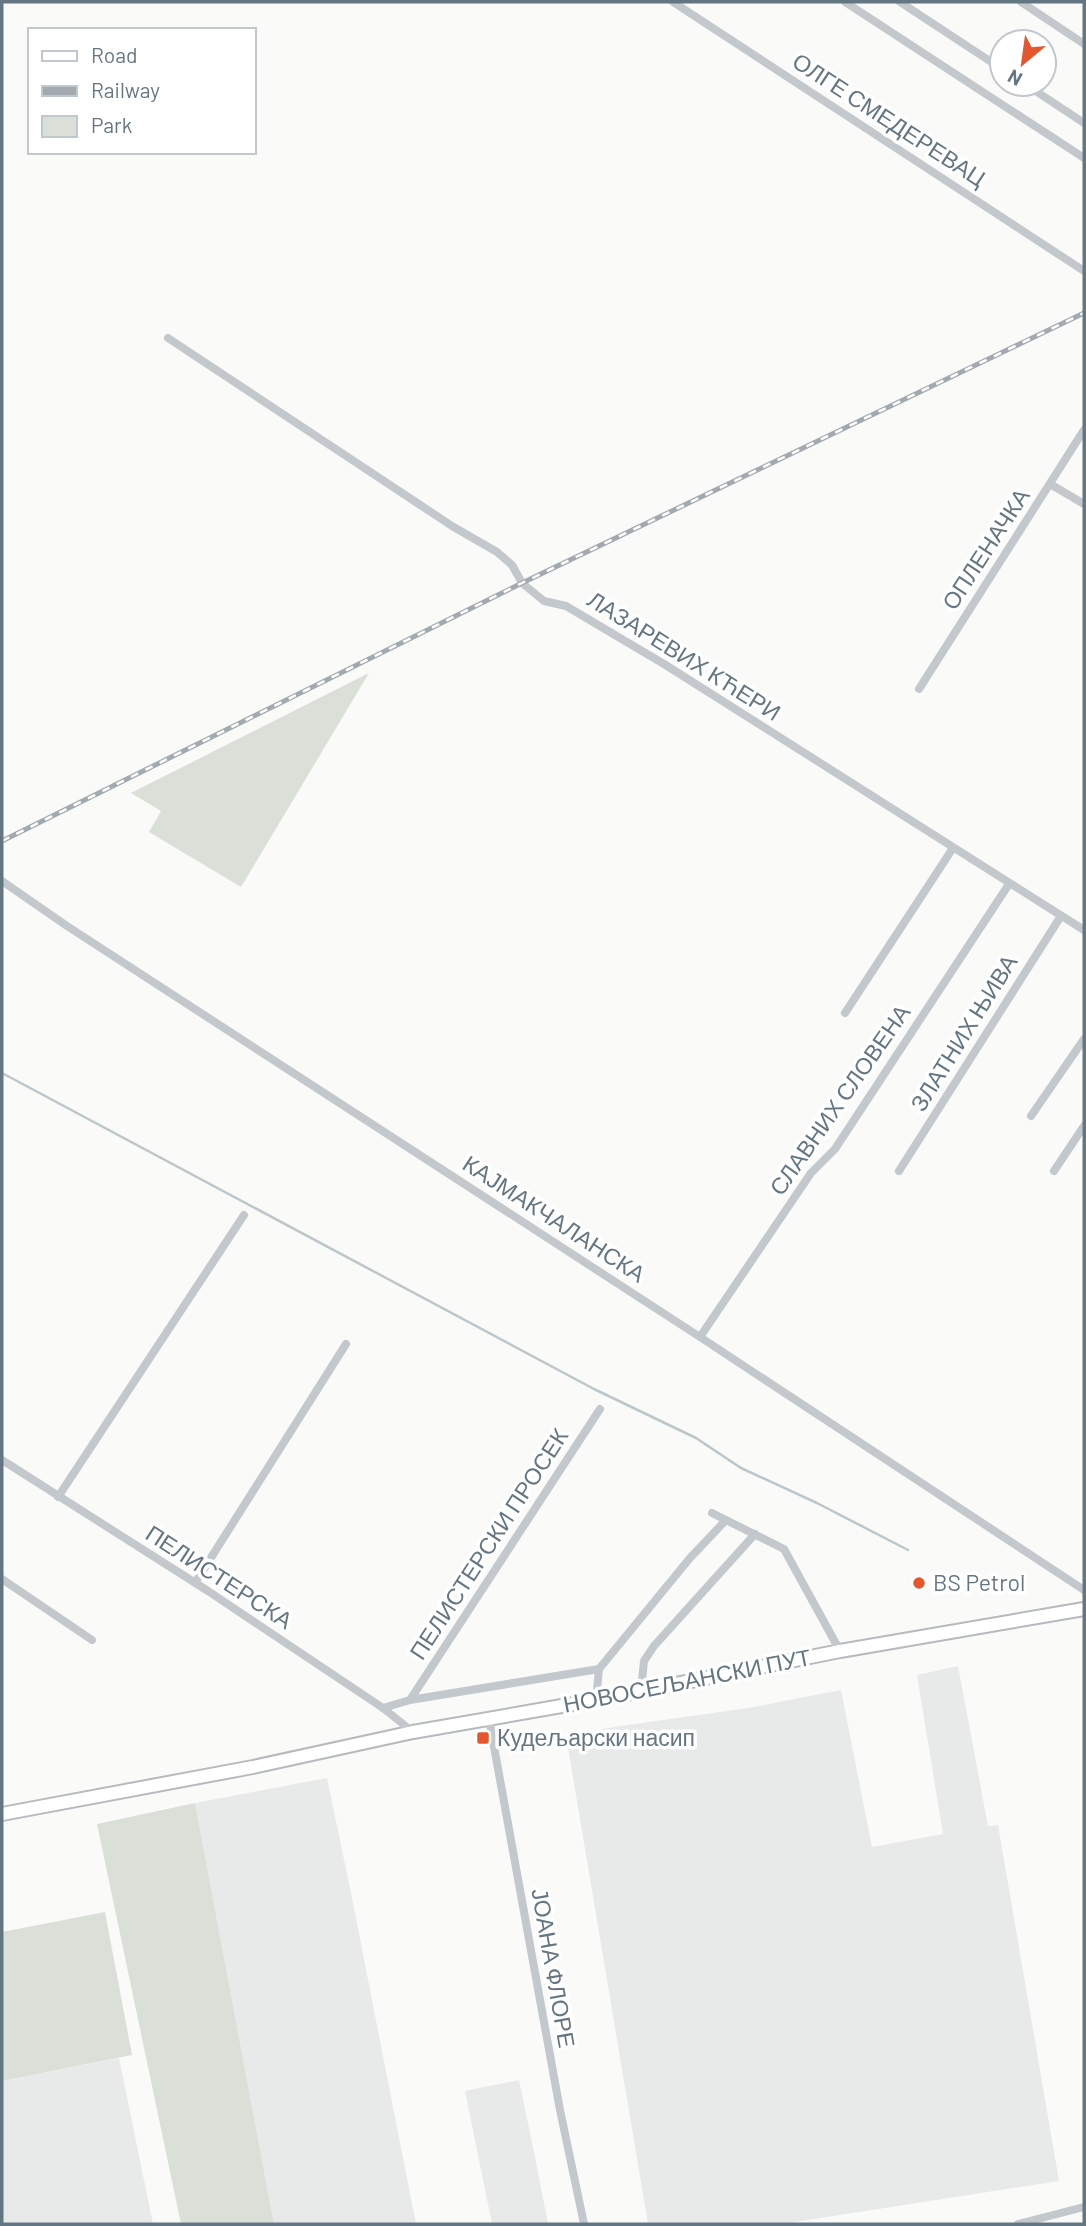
<svg xmlns="http://www.w3.org/2000/svg" width="1086" height="2226" font-family="Barlow,sans-serif">
<rect width="100%" height="100%" fill="#fafaf8"/>
<path fill="#e8e9e9" d="M958 1666 988 1826 998 1825 1059 2181 782 2224H648L566 1736 614 1727 748 1708 841 1690 872 1847 943 1834 917 1675Z
M327 1778 351 1893 416 2224H274L195 1803Z
M119 2058 153 2224H2V2081Z
M519 2080 535 2157 548 2224H492L465 2091Z"/>
<path fill="#dadfd7" d="M369 673 241 887 149 832 161 811 131 793Z
M195 1803 274 2224H181L97 1824Z
M105 1912 132 2055 2 2081V1932Z"/>
<g fill="none" stroke-linecap="round" stroke-linejoin="round">
<path stroke="#bbc7cb" stroke-width="2.5" d="M2 1073 594 1389 696 1438 741 1468 817 1503 908 1550"/>
<g stroke="#b5babe" stroke-width="16">
<path id="primary" d="M2 1814 253 1767 413 1732 596 1700 840 1651 1084 1609"/>
</g>
<path stroke="#c3c8cc" stroke-width="8" d="M673 2 1084 271
M845 2 1084 158
M900 2 1002 69
M1021 2 1084 44
M1025 84 1084 123
M168 338 452 526 497 552 512 565 522 583 544 601 566 606 664 664 1084 930
M1050 484 1084 504
M919 689 1084 430
M2 881 67 926 700 1337 1084 1590
M845 1013 953 848
M1031 1116 1084 1039
M899 1171 1061 916
M1054 1171 1084 1126
M700 1337 811 1173 835 1149 1009 884
M2 1460 208 1591 383 1708 413 1732
M58 1497 244 1215
M712 1513 784 1549 840 1651
M2 1579 92 1640
M195 1583 346 1344
M599 1669 690 1558 726 1520
M641 1691 644 1661 654 1646 755 1534
M410 1700 600 1409
M383 1708 410 1700 599 1669 596 1700
M489 1719 560 2110 584 2224
M1018 2224 1084 2207"/>
<use href="#primary" stroke="#fff" stroke-width="12"/>
<g stroke="#a2aab0" stroke-width="5">
<path id="rail" d="M2 841 522 583 1084 313"/>
</g>
<use href="#rail" stroke="#fff" stroke-width="2.5" stroke-dasharray="8" stroke-linecap="butt"/>
</g>
<g fill="#e4572e" stroke="#fff" stroke-width="2.5">
<circle cx="919" cy="1583" r="7"/>
<rect x="476" y="1731" width="14" height="14" rx="3.5"/>
</g>
<g text-anchor="middle" stroke-width="7" stroke-linejoin="round" paint-order="stroke">
<g font-size="23" fill="#657683" stroke="#fff">
<text transform="translate(889 120) rotate(33)" y="8">ОЛГЕ СМЕДЕРЕВАЦ</text>
<text transform="translate(986 549) rotate(-57)" y="8">ОПЛЕНАЧКА</text>
<text transform="translate(684 656) rotate(32)" y="8">ЛАЗАРЕВИХ КЋЕРИ</text>
<text transform="translate(964 1033) rotate(-58)" y="8">ЗЛАТНИХ ЊИВА</text>
<text transform="translate(840 1100) rotate(-55)" y="8">СЛАВНИХ СЛОВЕНА</text>
<text transform="translate(554 1219) rotate(33)" y="8">КАЈМАКЧАЛАНСКА</text>
<text transform="translate(489 1544) rotate(-57)" y="8">ПЕЛИСТЕРСКИ ПРОСЕК</text>
<text transform="translate(219 1577) rotate(33)" y="8">ПЕЛИСТЕРСКА</text>
<text transform="translate(687 1681) rotate(-11)" y="8">НОВОСЕЉАНСКИ ПУТ</text>
<text transform="translate(553 1968) rotate(80)" y="8">ЈОАНА ФЛОРЕ</text>
</g>
<g font-size="23" fill="#657683" stroke="#fff" text-anchor="start">
<text x="933" y="1591">BS Petrol</text>
<text x="497" y="1746">Кудељарски насип</text>
</g>
</g>
<rect width="1086" height="2226" fill="none" stroke="#657683" stroke-width="7"/>
<rect x="28" y="28" width="228" height="126" fill="#ffffff" stroke="#c1c8cd" stroke-width="2"/>
<rect x="42" y="51" width="35" height="10" fill="#ffffff" stroke="#c1c8cd" stroke-width="2"/>
<text x="91" y="63" font-size="21" fill="#657683">Road</text>
<rect x="42" y="86" width="35" height="10" fill="#a2aab0" stroke="#c1c8cd" stroke-width="2"/>
<text x="91" y="98" font-size="21" fill="#657683">Railway</text>
<rect x="42" y="116" width="35" height="21" fill="#dadfd7" stroke="#c1c8cd" stroke-width="2"/>
<text x="91" y="133" font-size="21" fill="#657683">Park</text>
<g transform="translate(1023 63) rotate(209)"><circle r="33" fill="#ffffff" stroke="#c1c8cd" stroke-width="2"/>
<path d="M0-5L12 26L0 18L-12 26Z" fill="#e4572e"/>
<text y="-10" font-size="19" font-weight="bold" text-anchor="middle" fill="#657683">N</text>
</g>
</svg>
